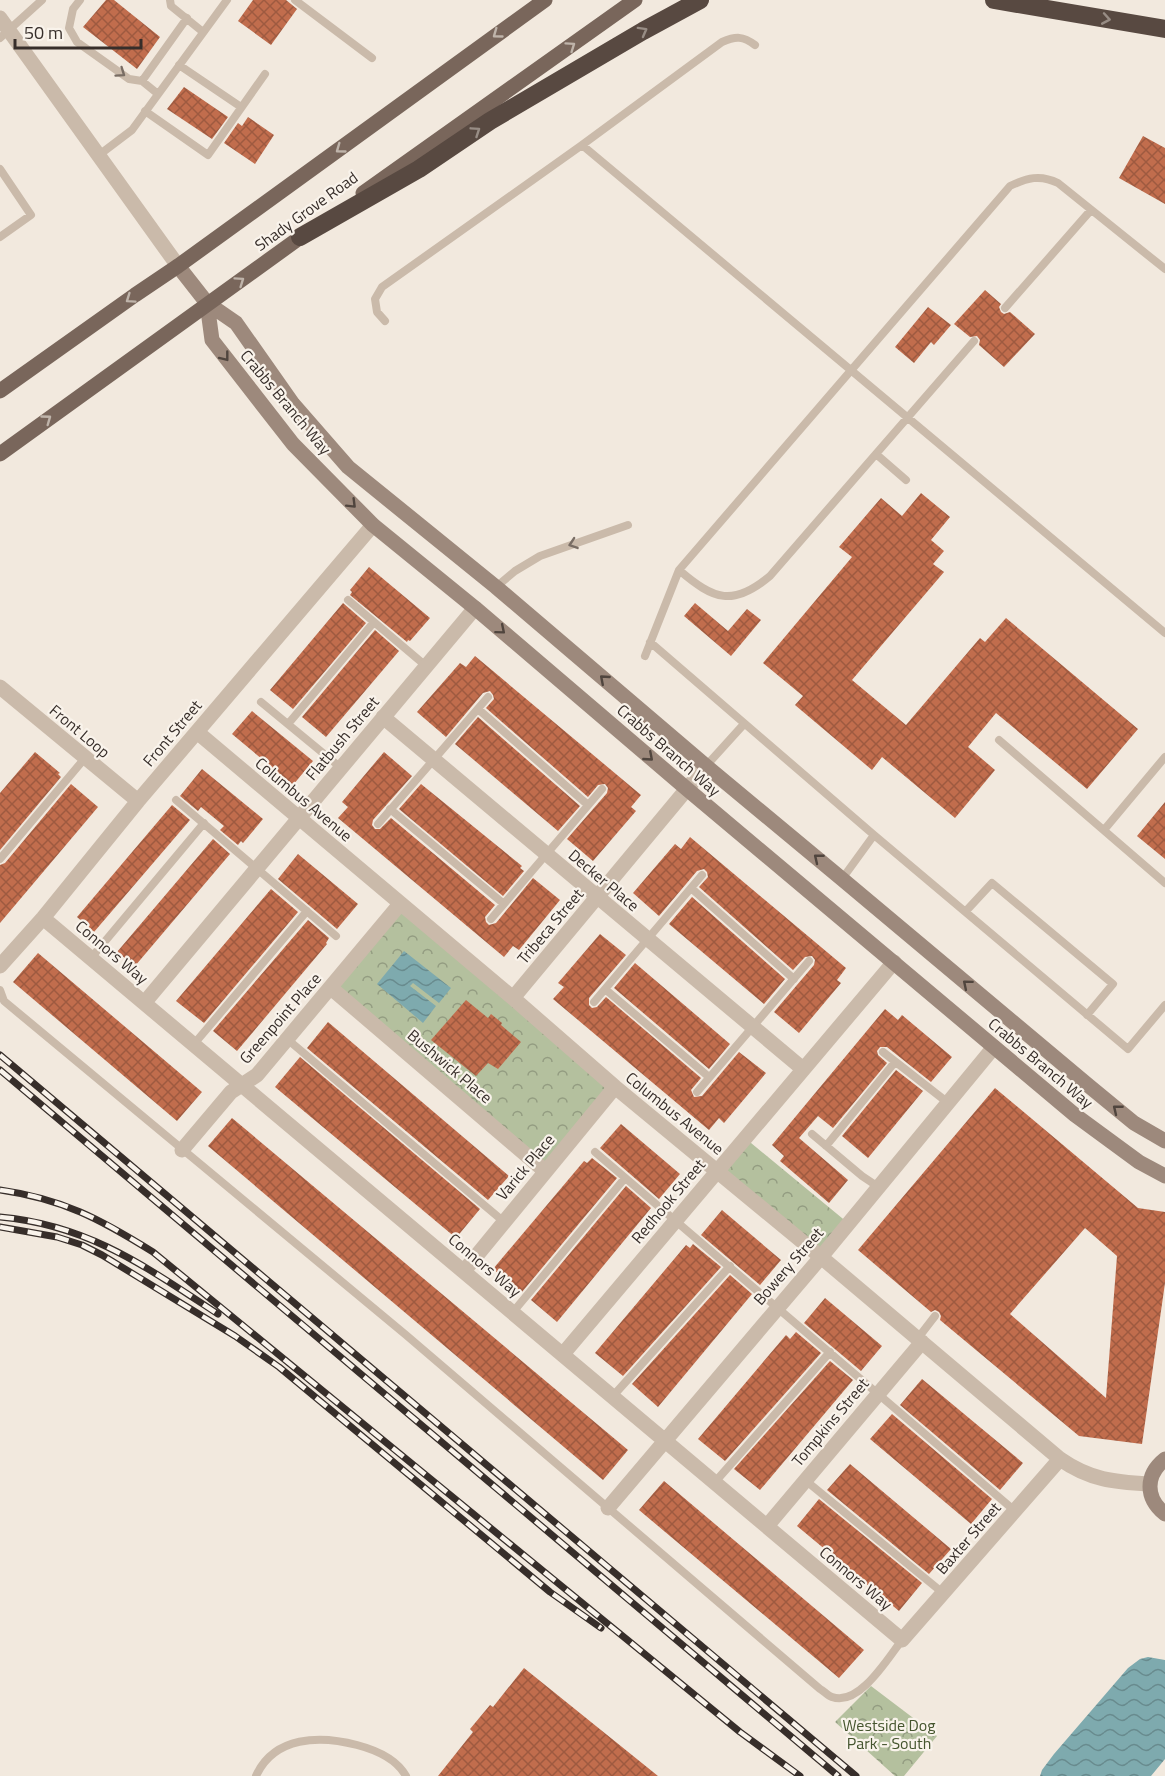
<svg xmlns="http://www.w3.org/2000/svg" width="1165" height="1776" font-family="'Titillium Web',sans-serif">
<defs>
<pattern id="park-crowns" width="20" height="18" patternUnits="userSpaceOnUse" patternTransform="scale(1.5)"><rect width="20" height="18" fill="#b4c09e"/><path d="M2 6a3 3 0 1 1 6 0M12 15a3 3 0 1 1 6 0" fill="none" stroke="#939c81"/></pattern>
<pattern id="water-waves" width="16" height="10" patternUnits="userSpaceOnUse" patternTransform="scale(1.5)"><rect width="16" height="10" fill="#7eaaae"/><path d="M0 5q4-4 8 0t8 0" fill="none" stroke="#688b8e"/></pattern>
<pattern id="building-cross-hatch" width="8" height="8" patternUnits="userSpaceOnUse" patternTransform="scale(1.5)"><rect width="8" height="8" fill="#c16d4d"/><path d="M0 0l8 8M0 8l8-8" fill="none" stroke="#9e5a40"/></pattern>
</defs>
<rect width="100%" height="100%" fill="#f2e9de"/>
<path fill="url(#park-crowns)" d="M401 907 611 1088 545 1171 333 988Z
M745 1138 848 1223 821 1257 717 1171Z
M871 1686 937 1736 904 1776H895L835 1722Z"/>
<path fill="url(#water-waves)" d="M404 951 451 988 439 1003 413 983 410 986 436 1006 423 1023 377 984Z
M1148 1657 1165 1660V1759L1151 1776H1040L1042 1770 1054 1754 1128 1668 1140 1659Z"/>
<path fill="url(#building-cross-hatch)" fill-rule="evenodd" d="M106 0H114L160 37 137 69 83 27Z
M253 0H286L297 9 271 45 238 21Z
M184 87 228 117 212 139 167 109Z
M248 117 274 135 255 164 224 143 238 123 242 126Z
M1143 136 1165 148V204L1119 178Z
M985 290 1001 304 999 307 1001 312 1004 314 1010 312 1035 334 1004 367 979 345 980 340 977 336 970 337 954 324Z
M928 307 951 325 934 345 931 342 914 363 895 347Z
M921 493 950 517 931 540 944 551 933 564 944 572 852 680 906 725 980 638 985 642 1006 618 1138 729 1087 789 996 713 968 747 995 770 955 818 882 757 872 770 795 705 803 696 763 663 852 557 839 547 881 498 902 516Z
M369 567 430 618 410 641 408 640 407 642 350 595 352 592 350 590Z
M343 603 366 623 293 709 270 690Z
M695 603 728 631 747 609 761 620 731 656 684 616Z
M375 630 399 651 326 737 302 717Z
M475 656 641 795 631 807 636 811 593 861 567 839 607 793 608 788 605 784 598 785 588 797 486 708 494 699 493 695 490 691 483 693 446 737 417 712 460 663 466 667Z
M252 711 313 761 293 785 232 734Z
M478 717 580 806 558 831 455 744Z
M35 752 60 773 58 774 61 777 0 850V793Z
M384 752 412 776 373 820 372 825 375 829H380L391 818 495 905 485 917 486 922 489 925 496 923 533 878 560 900 519 950 513 946 504 957 338 818 348 807 342 802Z
M202 769 263 819 243 843 241 841 238 845 220 830 224 826 201 807 198 811 180 796Z
M71 784 98 807 0 923V865L5 863Z
M421 784 522 866 520 868 524 871 503 896 399 809Z
M1165 802V859L1137 836Z
M172 805 190 820 94 932 77 917Z
M690 837 846 968 837 980 841 983 799 1033 774 1012 814 965 815 960 812 956 805 957 793 970 699 887 708 877 707 872 704 869 697 871 659 916 633 893 675 844 681 849Z
M213 839 230 854 135 966 117 952Z
M298 854 358 904 337 929 278 879Z
M271 889 298 912 204 1023 176 1001Z
M692 897 785 979 764 1004 669 924Z
M308 920 329 938 326 943 327 944 237 1051 213 1031Z
M600 934 626 955 589 998V1005L592 1008 597 1007 606 997 701 1078 691 1090 694 1097 702 1096 739 1052 766 1073 724 1123 719 1118 709 1130 553 999 564 987 558 983Z
M38 953 202 1092 177 1121 13 982Z
M635 963 730 1044 709 1069 614 988Z
M466 1000 488 1018 491 1014 502 1023 501 1025 521 1042 498 1069 488 1063 476 1076 431 1040Z
M885 1009 898 1020 902 1015 952 1057 931 1082 887 1047H880L877 1051 878 1055 887 1063 833 1128 818 1116 799 1138 848 1180 829 1203 780 1161 784 1156 772 1145Z
M328 1022 509 1176 488 1200 307 1048Z
M300 1057 480 1209 456 1238 275 1087Z
M896 1070 923 1091 868 1158 842 1136Z
M995 1088 1138 1208 1165 1212V1283L1142 1444 1079 1436 940 1320 941 1316 939 1312 935 1310 931 1312 858 1250ZM1085 1228 1117 1256 1106 1398 1010 1314Z
M232 1118 628 1450 603 1480 208 1146Z
M621 1124 680 1174 659 1199 600 1148Z
M592 1158 617 1178 522 1292 493 1269 584 1161 587 1163Z
M626 1186 651 1208 557 1322 531 1300Z
M722 1210 781 1260 760 1285 701 1235Z
M693 1244 721 1267 623 1376 595 1353 686 1245 690 1248Z
M730 1275 752 1294 658 1407 632 1384Z
M825 1298 882 1346 861 1371 804 1323Z
M796 1332 821 1353 725 1461 698 1439 786 1335 790 1339Z
M830 1361 853 1380 760 1490 734 1469Z
M922 1379 1023 1463 1000 1490 900 1405Z
M892 1414 992 1499 971 1524 870 1439Z
M850 1464 951 1549 929 1574 827 1490Z
M664 1481 864 1650 839 1678 639 1510Z
M819 1499 922 1583 899 1611 797 1526Z
M524 1668 658 1776H438L473 1732 470 1729 490 1705 493 1707Z"/>
<g fill="none" stroke-linecap="round" stroke-linejoin="round">
<path stroke="#cabaaa" stroke-width="8" d="M80 0 73 9 69 28 77 42 129 79 142 81 158 94
M170 0 171 6 203 32
M295 0 372 58
M0 38 42 0
M179 65 241 107
M142 81 187 18
M145 111 208 155 265 74
M582 145 722 42C736 36 743 36 755 45
M99 155 132 130 227 0
M0 169 31 215 0 237
M1005 308 1091 210
M385 321 377 312 375 299 382 287 582 145 1165 633
M876 454 906 480
M679 570C714 600 733 607 770 576L974 341
M496 587 515 571 540 556 628 525
M348 600 426 666
M650 642 874 835 1128 1049 1165 1005
M645 656 679 570 1010 186C1027 178 1040 174 1058 183L1165 269
M261 702 340 767
M478 709 588 805
M288 724 374 622
M999 740 1165 883
M706 766 744 724
M176 800 336 936
M390 809 504 904
M378 824 488 697
M1104 830 1165 757
M0 859 85 758
M842 879 874 835
M691 888 794 979
M966 911 992 883 1113 984 1087 1015
M491 919 602 789
M91 958 204 823
M605 989 709 1077
M0 990 4 1001 406 1335 820 1689C824 1691 828 1696 832 1697 859 1707 888 1658 902 1640
M594 1002 702 875
M287 1039 503 1221
M194 1044 307 911
M883 1052 947 1102
M697 1092 809 961
M812 1134 862 1176 877 1186
M826 1146 895 1062
M595 1152 1015 1511
M513 1312 625 1178
M918 1338 935 1316
M613 1396 730 1266
M805 1480 943 1593
M715 1482 830 1352
M256 1776C274 1736 320 1735 357 1745 376 1750 396 1758 406 1776"/>
<path stroke="#cabaaa" stroke-width="15" d="M0 18 178 266
M0 687 138 801
M383 717 803 1069
M197 732 513 998 615 1087 821 1257 1060 1459C1090 1480 1114 1482 1149 1484
M43 918 902 1640 1060 1459
M0 966 43 918 138 801 373 525
M331 988 545 1171
M513 998 706 766
M145 1002 475 608
M182 1150 231 1092 257 1075 400 904
M464 1271 615 1087
M563 1354 894 962
M608 1508 821 1257 994 1047
M767 1526 922 1342"/>
<path stroke="#9d897c" stroke-width="15" d="M178 266 207 303 236 323 293 404 348 467 496 587 706 766 842 879 1089 1086 1134 1123 1165 1141
M207 303 212 340 293 444 373 525 475 608 687 789 1075 1115 1139 1162 1165 1176
M1165 1459C1145 1475 1145 1498 1165 1514"/>
<path stroke="#79665b" stroke-width="15" d="M363 193 635 0
M0 391 135 295 178 266 545 0
M0 454 309 231"/>
<path stroke="#584941" stroke-width="18" d="M994 0 1165 29
M300 237 419 169 490 121 643 31 700 0"/>
<g stroke="#372e2a" stroke-width="7">
<path id="rail" d="M0 1055 856 1776
M0 1070 838 1776
M0 1190C63 1199 100 1219 153 1252L740 1732 800 1776
M0 1217C89 1225 146 1267 218 1314
M0 1227 57 1237 82 1245 102 1255 235 1336 279 1367 550 1592 601 1628"/>
</g>
<use href="#rail" stroke="#f9f3eb" stroke-width="4.5" stroke-dasharray="14" stroke-linecap="butt"/>
</g>
<defs><path id="oneway-chevron" d="M-2-3.5L2.5 0L-2 3.5" fill="none" stroke-width="1.6" stroke-linecap="round" stroke-linejoin="round" transform="scale(1.5)"/></defs>
<g stroke="#988d85">
<use href="#oneway-chevron" transform="translate(1106 19) rotate(10)"/>
<use href="#oneway-chevron" transform="translate(643 31) rotate(-29)"/>
<use href="#oneway-chevron" transform="translate(476 131) rotate(-34)"/>
</g>
<g stroke="#bfb4aa">
<use href="#oneway-chevron" transform="translate(497 34) rotate(144)"/>
<use href="#oneway-chevron" transform="translate(571 46) rotate(-35)"/>
<use href="#oneway-chevron" transform="translate(340 149) rotate(144)"/>
<use href="#oneway-chevron" transform="translate(240 281) rotate(-35)"/>
<use href="#oneway-chevron" transform="translate(130 299) rotate(145)"/>
<use href="#oneway-chevron" transform="translate(47 419) rotate(-36)"/>
</g>
<g stroke="#796d64">
<use href="#oneway-chevron" transform="translate(121 73) rotate(35)"/>
<use href="#oneway-chevron" transform="translate(573 544) rotate(161)"/>
</g>
<g stroke="#50453e">
<use href="#oneway-chevron" transform="translate(225 357) rotate(52)"/>
<use href="#oneway-chevron" transform="translate(352 504) rotate(45)"/>
<use href="#oneway-chevron" transform="translate(501 630) rotate(40)"/>
<use href="#oneway-chevron" transform="translate(604 679) rotate(-139)"/>
<use href="#oneway-chevron" transform="translate(649 757) rotate(41)"/>
<use href="#oneway-chevron" transform="translate(818 858) rotate(-141)"/>
<use href="#oneway-chevron" transform="translate(967 984) rotate(-140)"/>
<use href="#oneway-chevron" transform="translate(1117 1109) rotate(-141)"/>
</g>
<g text-anchor="middle" stroke-width="4.5" stroke-linejoin="round" paint-order="stroke">
<g font-size="16" fill="#372e2a" stroke="#f9f3eb">
<text transform="translate(306 211) rotate(-36)" y="6">Shady Grove Road</text>
<text transform="translate(286 402) rotate(50)" y="6">Crabbs Branch Way</text>
<text transform="translate(80 731) rotate(40)" y="6">Front Loop</text>
<text transform="translate(172 733) rotate(-50)" y="6">Front Street</text>
<text transform="translate(342 738) rotate(-50)" y="6">Flatbush Street</text>
<text transform="translate(669 750) rotate(41)" y="6">Crabbs Branch Way</text>
<text transform="translate(304 799) rotate(40)" y="6">Columbus Avenue</text>
<text transform="translate(604 880) rotate(40)" y="6">Decker Place</text>
<text transform="translate(550 926) rotate(-50)" y="6">Tribeca Street</text>
<text transform="translate(112 952) rotate(40)" y="6">Connors Way</text>
<text transform="translate(280 1018) rotate(-49)" y="6">Greenpoint Place</text>
<text transform="translate(1041 1063) rotate(40)" y="6">Crabbs Branch Way</text>
<text transform="translate(450 1066) rotate(40)" y="6">Bushwick Place</text>
<text transform="translate(675 1113) rotate(39)" y="6">Columbus Avenue</text>
<text transform="translate(525 1167) rotate(-50)" y="6">Varick Place</text>
<text transform="translate(668 1201) rotate(-50)" y="6">Redhook Street</text>
<text transform="translate(485 1265) rotate(40)" y="6">Connors Way</text>
<text transform="translate(788 1266) rotate(-49)" y="6">Bowery Street</text>
<text transform="translate(830 1422) rotate(-50)" y="6">Tompkins Street</text>
<text transform="translate(968 1538) rotate(-49)" y="6">Baxter Street</text>
<text transform="translate(856 1578) rotate(40)" y="6">Connors Way</text>
</g>
<g font-size="16" fill="#45552e" stroke="#f9f3eb">
<text x="889" y="1731">Westside Dog<tspan x="889" dy="18">Park - South</tspan></text>
</g>
</g>
<path d="M15 39v9h126v-9" fill="none" stroke="#372e2a" stroke-width="3"/>
<text x="24" y="39" font-size="18" fill="#372e2a" stroke="#f9f3eb" stroke-width="4.5" paint-order="stroke">50 m</text>
</svg>
